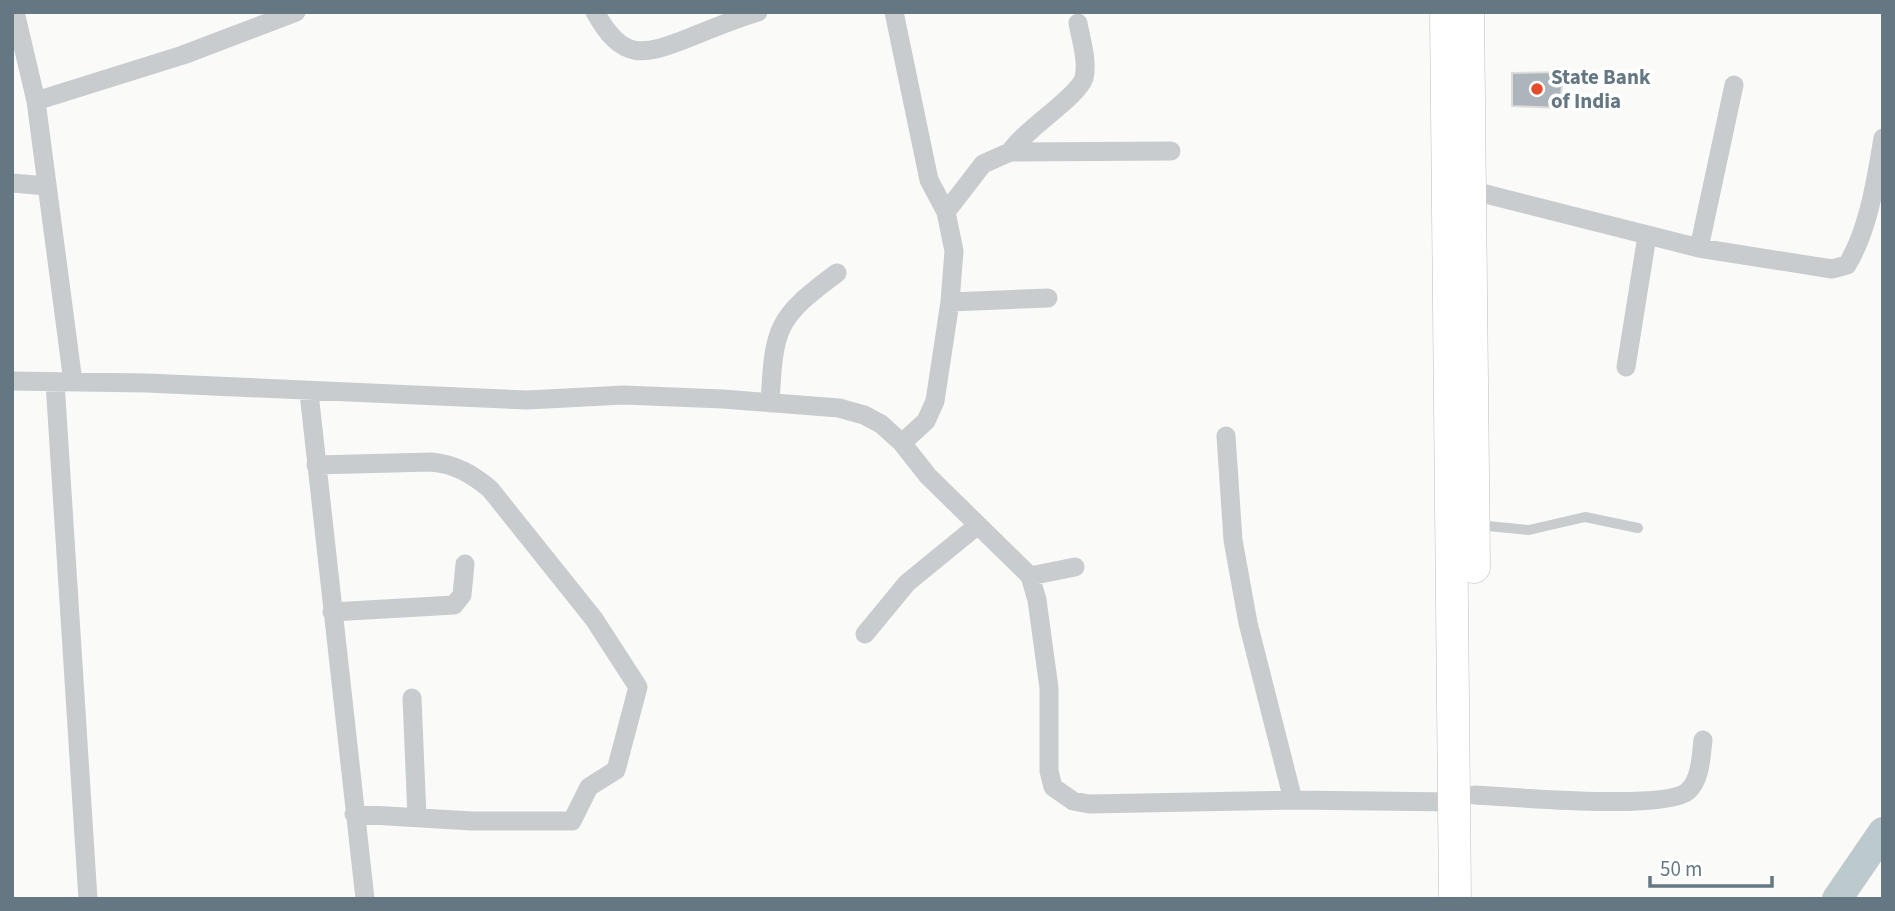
<svg xmlns="http://www.w3.org/2000/svg" width="1895" height="911" font-family="'Source Sans 3',sans-serif">
<rect width="100%" height="100%" fill="#fafaf8"/>
<g fill="none" stroke-linecap="round" stroke-linejoin="round">
<path stroke="#bdcacd" stroke-width="30" d="M1837 899 1883 832"/>
</g>
<path fill="#acb5bb" stroke="#dcdcda" stroke-width="2" d="M1563 72 1560 108 1512 106V73Z"/>
<g fill="none" stroke-linecap="round" stroke-linejoin="round">
<g stroke="#b9bec1" stroke-width="33">
<path id="primary" d="M1446 12 1455 899
M1468 12 1474 567"/>
</g>
<path stroke="#c8cccf" stroke-width="10" d="M1478 525 1529 530 1585 517 1638 528"/>
<path stroke="#c8cccf" stroke-width="19" d="M15 12 36 101
M595 12C623 62 643 56 691 37 713 28 735 19 758 12
M894 12 929 180 946 212 954 251 950 302 935 401 926 421 902 443
M1010 152C1025 129 1078 97 1084 78 1088 61 1081 40 1078 23
M12 183 47 186
M1470 190 1699 248 1832 269 1847 265C1869 229 1876 179 1883 138
M946 212 983 164 1010 152 1171 151
M1699 248 1734 85
M950 302 1048 298
M1626 367 1647 236
M12 381 147 383 527 400 624 395 723 399 839 408 864 415 881 424 902 443 928 476 1030 576 1037 600 1049 688V771L1053 787 1073 801 1089 804 1293 800 1454 802
M55 382 88 899
M73 382 36 101 183 55 296 12
M309 393 365 899
M770 403C774 327 776 318 837 273
M1226 436 1233 540 1248 623 1293 800
M316 465 431 462C455 464 472 474 490 489L594 619 638 687 616 770 589 787 572 821H472L354 814
M1030 576 1075 567
M332 612 454 605 462 595 465 564
M865 634 907 583 978 525
M412 698 417 817
M1475 795C1511 797 1666 811 1688 791 1701 779 1701 756 1703 740"/>
<use href="#primary" stroke="#fff" stroke-width="32"/>
</g>
<circle fill="#e64c2b" stroke="#fff" stroke-width="2.5" cx="1537" cy="89" r="7"/>
<g text-anchor="middle" stroke-width="7" stroke-linejoin="round" paint-order="stroke">
<g font-size="21" font-weight="bold" fill="#647783" stroke="#fff" text-anchor="start">
<text x="1551" y="84">State Bank<tspan x="1551" dy="24">of India</tspan></text>
</g>
</g>
<rect width="1895" height="911" fill="none" stroke="#647783" stroke-width="28"/>
<path d="M1650 876v10h122v-10" fill="none" stroke="#647783" stroke-width="3.5"/>
<text x="1660" y="876" font-size="21" fill="#647783" stroke="#ffffff" stroke-width="5" paint-order="stroke">50 m</text>
</svg>
